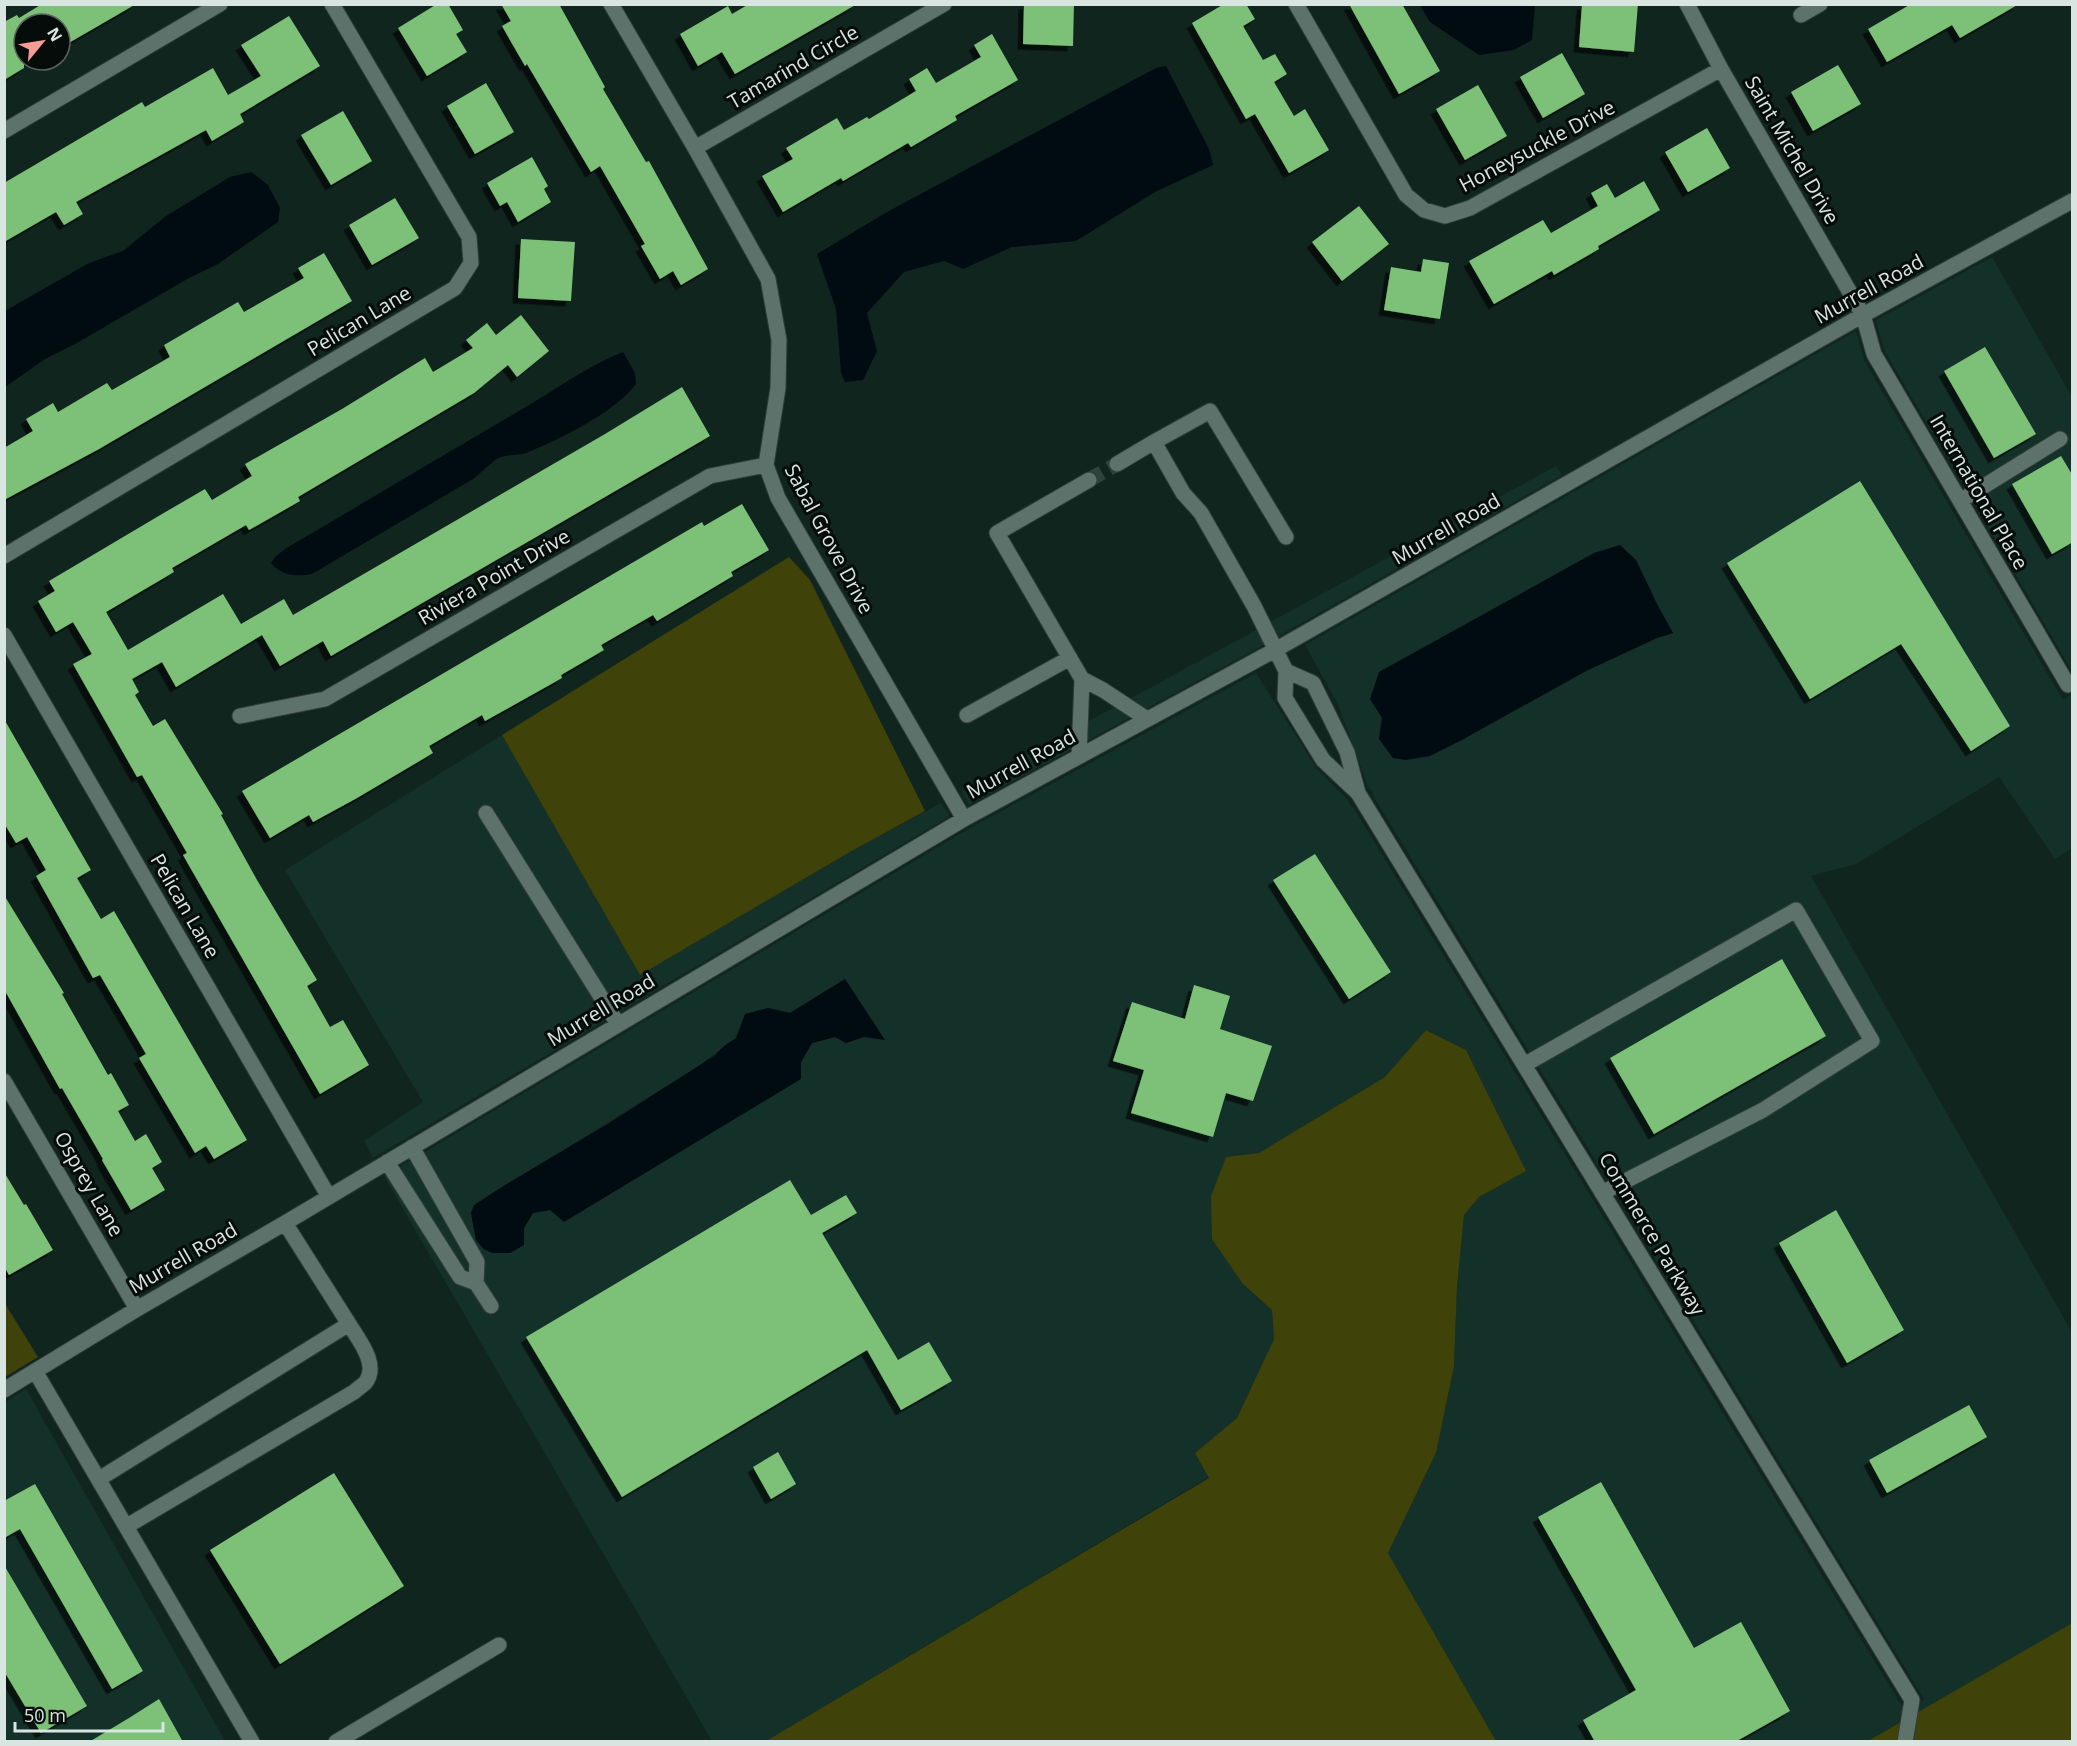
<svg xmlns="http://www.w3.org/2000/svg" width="2077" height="1746" font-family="'Open Sans',sans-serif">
<defs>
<filter id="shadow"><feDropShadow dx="-5.5" dy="5.5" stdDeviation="0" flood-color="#0009"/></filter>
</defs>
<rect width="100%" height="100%" fill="#11251f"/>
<path fill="#143129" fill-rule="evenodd" d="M1992 257 2072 397V671L1884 350 1876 320Z
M1856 331 1864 360 2063 700 2072 694V848L2055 859 1999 777 1856 864 1811 876 2072 1332V1623L1868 1741H1496L1388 1553 1436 1453 1454 1366 1457 1287 1464 1215 1479 1197 1525 1171 1466 1050 1427 1030 1385 1077 1259 1153 1226 1158 1243 1284 1272 1310 1274 1339 1237 1418 1195 1453 1209 1477 766 1741H712L384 1176 970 828 1256 673 1317 769 1348 800 1351 807H1353L1905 1711 1924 1699 1372 794 1374 793 1368 787 1338 704 1305 645ZM1658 606 1673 633 1657 638 1586 671 1458 742 1379 739 1382 718ZM845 979 884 1040 864 1037 846 1043 835 1037 812 1043 801 1062 551 1210 533 1213 524 1228V1245L510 1253H493L484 1250 476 1240 471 1213 474 1205 693 1070 736 1038 768 1008 790 1013Z
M1556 466 1562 475 1256 649 969 805 961 791Z
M502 735 640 975 850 852 941 803 950 816 373 1158 364 1141 423 1102 285 870Z
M26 1389 225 1741 5 1742V1402Z"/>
<path fill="#3f4209" d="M789 557 810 580 925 811 850 852 640 975 502 735Z
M1426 1030 1466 1050 1526 1171 1479 1197 1464 1215 1457 1287 1454 1366 1436 1453 1388 1553 1496 1741H766L1209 1478 1195 1453 1237 1418 1274 1339 1272 1310 1243 1284 1212 1239 1211 1196 1226 1157 1259 1153 1385 1077Z
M4 1302 38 1357 5 1377H4Z
M2072 1623V1741H1868Z"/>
<path fill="#010b12" d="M1420 5H1535L1532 40 1514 50 1479 55 1430 22Z
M1166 66 1209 149 1213 165 1155 192 1076 241 1012 247 963 269 944 261 904 272 867 313 877 351 863 380 845 382 841 373 836 309 817 254 887 212 1156 68Z
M251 172 268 185 280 208 278 222 218 264 189 278 75 344 45 359 5 387V311L89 263 123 251 166 216 230 177Z
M623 352 635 373 636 384C614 413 560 439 526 453 516 456 503 454 495 460 487 466 481 473 473 479L312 574C297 577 282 576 271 563L275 557 285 549C363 503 441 457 519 411 554 391 585 367 623 352Z
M1620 545 1636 560 1658 606 1673 633 1657 638 1586 671 1458 742 1430 756 1406 760 1393 758 1379 739 1382 718 1370 699 1379 672 1594 553Z
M845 979 885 1040 864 1037 846 1043 835 1037 812 1043 801 1062V1079L564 1222 550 1210 533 1213 524 1228V1245L510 1253H493L484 1249 476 1240 471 1213 474 1205 505 1185 606 1125 714 1056 724 1046 736 1038 745 1014 768 1008 790 1013Z"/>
<path fill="#7cc177" filter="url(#shadow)" d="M42 4H136L60 48V24H24V68L4 80V22L17 15 19 18Z
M437 4H448L463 30 456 34 467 52 427 76 398 28Z
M501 4H559L605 87 603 89 646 162 649 161 708 269 681 285 673 271 660 279 641 246 645 244 600 166 591 172 527 64 525 66 502 26 511 21Z
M749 4H857L735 74 722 52 698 66 680 34 728 6 732 14Z
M1024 4H1074L1073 46 1023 44Z
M1224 4H1246L1255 19 1243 26 1263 60 1275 54 1287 74 1274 82 1294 116 1305 109 1329 150 1289 173 1255 114 1246 119 1192 23Z
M1349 4H1402L1440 71 1399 94Z
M1582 4H1638L1634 52 1579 47Z
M1911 4H2019L1960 38 1952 25 1887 62 1868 29Z
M289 16 320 66 240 114 244 122 212 141 206 130 76 202 83 214 64 225 56 212 4 242V183L142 102 145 107 213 68 228 95 261 76 241 45Z
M992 34 1018 80 955 116 957 120 911 147 908 143 843 181 841 178 783 212 762 176 793 159 786 148 837 118 844 130 867 117 869 119 916 91 909 79 927 68 936 83 981 57 974 45Z
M1562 53 1585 94 1543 118 1520 77Z
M1838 65 1861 104 1813 131 1791 92Z
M486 83 514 132 475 154 447 106Z
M1478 85 1507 136 1465 160 1436 109Z
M343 111 372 161 331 185 301 135Z
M1707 128 1730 168 1688 192 1665 152Z
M532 157 548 186 544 189 551 202 518 222 507 202 500 206 487 183Z
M1644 181 1660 210 1598 246 1599 249 1554 275 1552 271 1494 304 1469 261 1543 220 1551 233 1598 206 1591 193 1607 184 1615 198Z
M395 198 419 238 372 265 349 225Z
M1359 206 1389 244 1342 281 1312 242Z
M521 239 575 242 571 301 518 298Z
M324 253 352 301 99 449 4 500V448L33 431 26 419 53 403 58 412 107 383 112 390 170 357 164 345 238 302 244 312 304 278 298 268Z
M1423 259 1449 263 1440 319 1384 310 1391 267 1421 272Z
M521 315 549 351 517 377 508 365 474 393 298 497 300 501 249 530 246 525 172 568 174 572 106 612 128 650 223 594 241 624 284 599 293 615 605 434 682 387 710 436 331 656 323 641 280 666 262 635 176 687 162 662 132 679 139 692 135 695 153 726 165 719 223 814 221 815 257 880 317 980 307 986 330 1027 343 1020 369 1065 320 1094 183 855 187 853 142 775 137 777 73 664 92 654 73 622 56 632 38 601 55 591 49 581 162 514 205 489 212 500 252 476 245 464 342 409 425 358 433 372 473 348 466 340 487 323 496 335Z
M1985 347 2036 434 1994 458 1944 371Z
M2061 456 2073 476V542L2052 554 2012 484Z
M1860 481 2010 726 1971 751 1901 644 1810 699 1727 563Z
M742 504 769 550 731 572 733 576 657 621 653 615 601 645 604 650 561 675 562 678 485 721 482 715 429 746 433 753 357 798 313 822 309 815 270 838 242 791 702 522 704 526Z
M4 719 91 870 77 878 101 919 114 911 247 1140 214 1159 206 1146 195 1153 139 1058 146 1054 100 975 93 978 36 876 46 870 27 837 16 843 4 823Z
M1315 854 1391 972 1349 999 1273 880Z
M4 895 64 993 62 994 108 1075 111 1073 129 1105 118 1111 135 1141 146 1134 162 1162 152 1168 165 1190 131 1210 102 1160 103 1159 62 1088 60 1089 4 989Z
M1782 959 1826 1036 1654 1134 1610 1058Z
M1194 985 1230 996 1220 1029 1272 1046 1253 1101 1226 1093 1213 1137 1131 1113 1144 1070 1113 1061 1132 1002 1185 1019Z
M4 1172 24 1205 26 1204 53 1250 9 1275 4 1266Z
M790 1180 811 1215 846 1195 857 1213 822 1233 898 1360 929 1342 952 1381 901 1410 867 1350 622 1497 526 1337Z
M1836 1210 1904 1330 1847 1363 1779 1243Z
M1969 1405 1987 1437 1887 1493 1869 1460Z
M778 1452 796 1484 771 1499 753 1467Z
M334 1473 404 1586 280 1664 210 1550Z
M1601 1482 1694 1648 1741 1622 1790 1711 1735 1742H1595L1583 1720 1636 1690 1538 1517Z
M35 1484 143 1671 112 1689 20 1529 4 1538V1501Z
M4 1565 87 1706 41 1733 4 1671Z
M159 1699 183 1742H89L129 1718Z"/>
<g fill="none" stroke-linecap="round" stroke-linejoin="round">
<path stroke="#2f423c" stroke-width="15" stroke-dasharray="15 8" stroke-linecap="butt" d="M1089 480 1117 464"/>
<g stroke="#303d38" stroke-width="17">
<path id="minor" d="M611 4 695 148 768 279 779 340 778 388 766 465 778 498 964 819
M1296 4 1406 195 1424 210 1445 216 1470 208 1721 69
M1687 4 1721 69 1863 315 1874 354 2068 685
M1801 15 1820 4
M4 131 220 4
M695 148 944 4
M1117 464 1154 442
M1089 480 997 533 1082 679 1103 690 1147 719
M1960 501 2060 439
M1286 537 1210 411 1154 442 1183 493 1201 513 1254 606 1286 671 1285 698 1323 760 1358 793
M4 556 455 288 471 263 469 237 332 4
M4 635 329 1197
M1286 671 1313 683 1347 752 1358 793 1912 1700 1905 1742
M967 715 1070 658
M240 716 325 699 710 476 766 465
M1079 756 1082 679
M486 813 618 1024
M1524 1065 1796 910 1872 1041 1763 1110 1602 1193
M4 1081 137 1309
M387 1162 460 1277 476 1283 477 1262 412 1147
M476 1283 491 1306
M35 1371 252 1742
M4 1390 137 1309 285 1223 964 819 1275 650 1863 315 2072 201
M99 1479 349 1324 285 1223
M127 1526 354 1392C357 1389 362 1386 365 1383 380 1365 358 1339 349 1324
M336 1742 499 1645"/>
</g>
<use href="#minor" stroke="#5c726b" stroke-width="15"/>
</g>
<g text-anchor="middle" stroke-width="6" stroke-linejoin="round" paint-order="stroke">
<g font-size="20" fill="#d9e5e0" stroke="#050c09">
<text transform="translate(793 67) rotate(-30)" y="7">Tamarind Circle</text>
<text transform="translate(1537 146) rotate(-28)" y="7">Honeysuckle Drive</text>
<text transform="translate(1792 150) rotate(60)" y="7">Saint Michel Drive</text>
<text transform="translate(1869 289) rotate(-29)" y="7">Murrell Road</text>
<text transform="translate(359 321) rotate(-31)" y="7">Pelican Lane</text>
<text transform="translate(1979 492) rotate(60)" y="7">International Place</text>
<text transform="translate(1446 529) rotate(-30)" y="7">Murrell Road</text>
<text transform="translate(829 539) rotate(62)" y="7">Sabal Grove Drive</text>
<text transform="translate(494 577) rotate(-30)" y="7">Riviera Point Drive</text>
<text transform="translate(1021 764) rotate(-29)" y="7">Murrell Road</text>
<text transform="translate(185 906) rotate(60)" y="7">Pelican Lane</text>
<text transform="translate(601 1010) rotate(-31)" y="7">Murrell Road</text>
<text transform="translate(89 1184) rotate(60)" y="7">Osprey Lane</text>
<text transform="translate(1652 1234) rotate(59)" y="7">Commerce Parkway</text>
<text transform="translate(183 1258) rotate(-30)" y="7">Murrell Road</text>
</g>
</g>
<rect width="2077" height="1746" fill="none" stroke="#d9e5e0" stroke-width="12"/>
<g transform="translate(42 42) rotate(60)"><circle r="28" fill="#050c09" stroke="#5a635f" stroke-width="1.5"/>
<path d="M0-4.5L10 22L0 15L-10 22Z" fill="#f59c96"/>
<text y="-9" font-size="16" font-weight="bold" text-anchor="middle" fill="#d9e5e0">N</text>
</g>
<path d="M15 1722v9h148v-9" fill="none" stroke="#d9e5e0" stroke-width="3"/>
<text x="24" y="1722" font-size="18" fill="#d9e5e0" stroke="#050c09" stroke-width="4.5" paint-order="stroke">50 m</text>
</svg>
